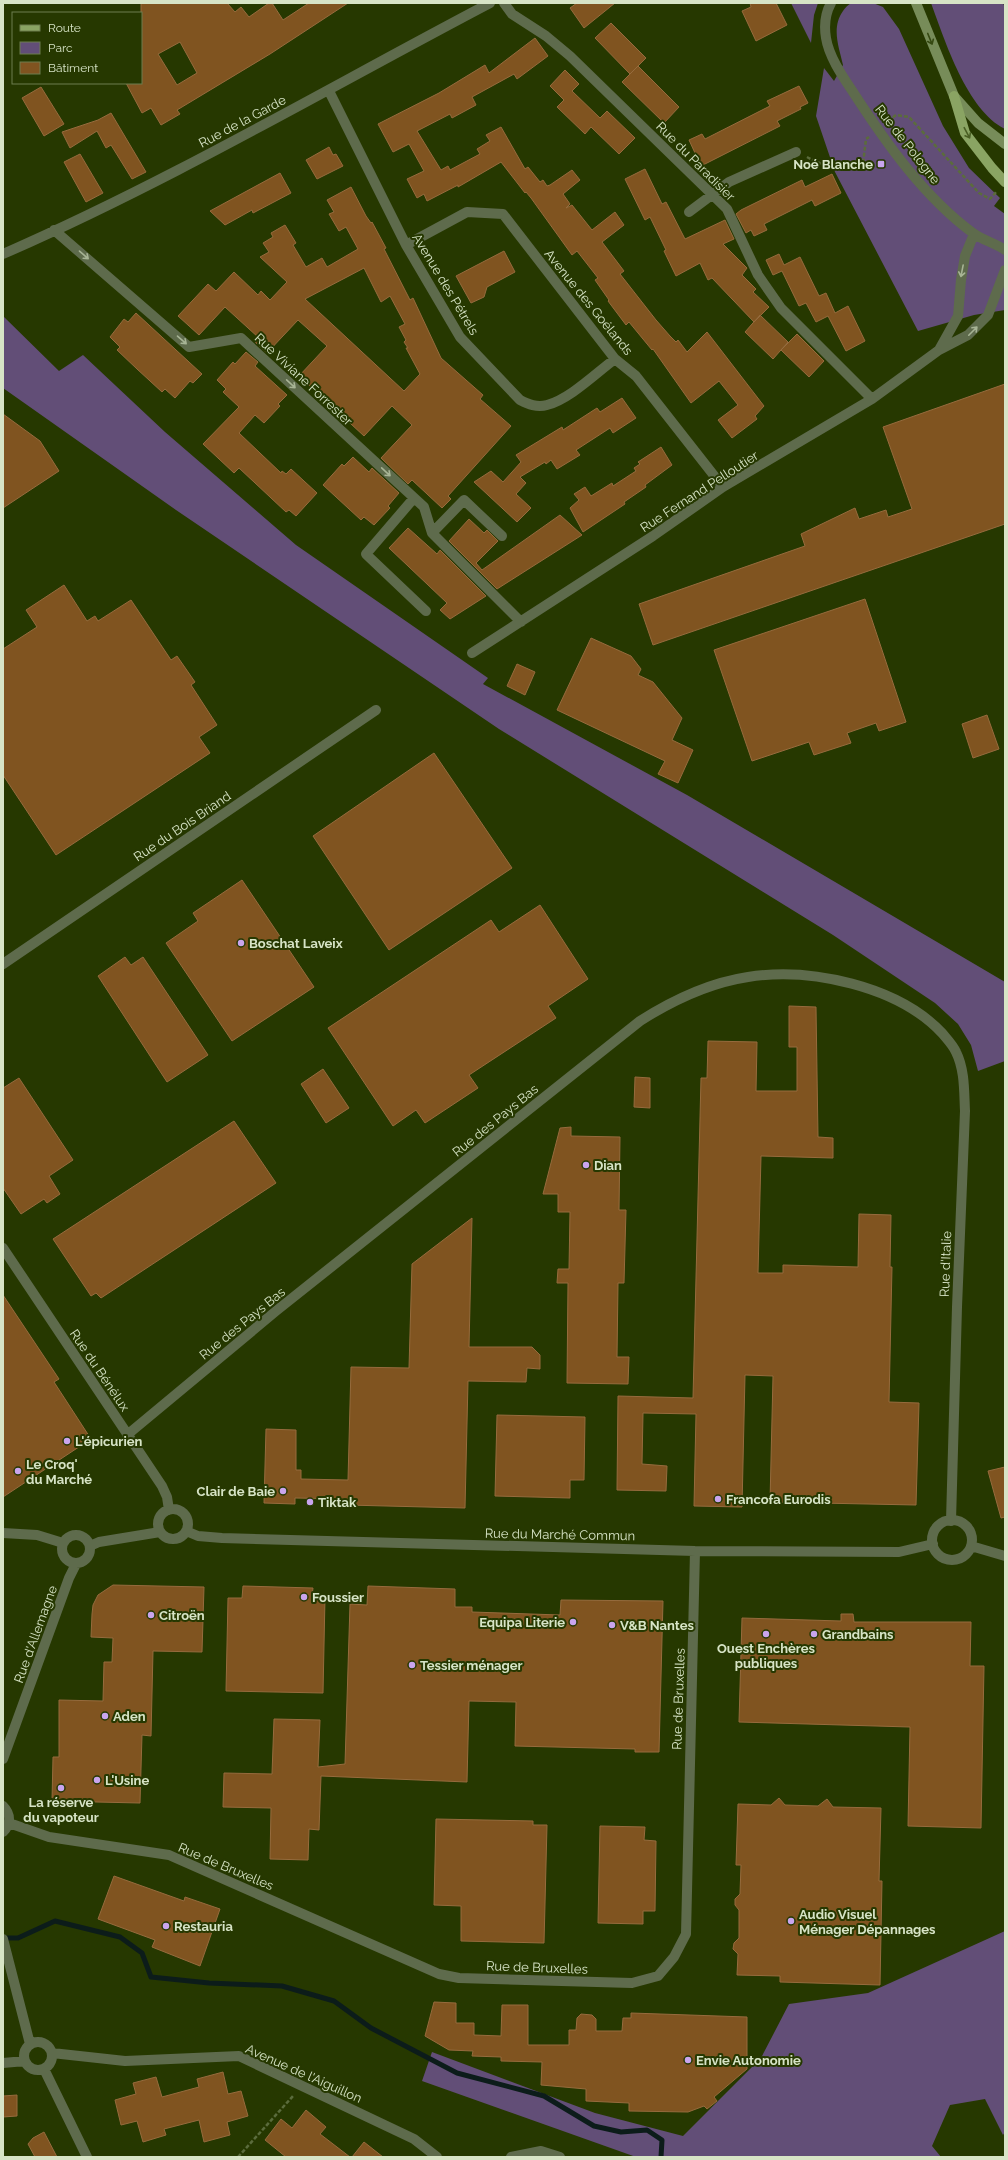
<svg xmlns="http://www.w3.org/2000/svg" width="1008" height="2160" font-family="Raleway,sans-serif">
<rect width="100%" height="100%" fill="#263800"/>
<path fill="#624e77" d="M791 3H818L814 15 811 43Z
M853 3H873L883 7 899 29 943 126 969 168 1000 198 994 206 1005 214V310L974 315 918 331 835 172 816 116 824 68 834 81 843 65C839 47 831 28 843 11 846 7 848 4 853 3Z
M931 3H1003L1005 8V129C967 110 945 41 931 3Z
M3 316 59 371 83 355 165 432 296 545 488 678 483 684 687 795 1005 982V1061L978 1071 971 1045 958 1024 935 1003 833 935 499 729 176 510 3 388Z
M1005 1931V2132L1003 2135 985 2099 950 2105 932 2146 941 2157H636L422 2081 432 2052 595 2113 683 2136 761 2058 789 2004 868 1993Z"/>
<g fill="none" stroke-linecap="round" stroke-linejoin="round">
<path stroke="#0c1c1a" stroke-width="5" d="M3 1938H18L55 1921 120 1937 142 1953 151 1977 209 1983 282 1986 334 2001 371 2028 457 2073 544 2096 594 2126 621 2132 647 2130 662 2140 661 2157"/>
</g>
<path fill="#805420" stroke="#966b3d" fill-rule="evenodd" d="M141 3H227L235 12 241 7 249 17 269 3H272L283 20 309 3H348L270 54 177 110 180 114 161 125 151 108 142 113 126 83H141ZM180 42 197 73 177 85 158 54Z
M577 3H615L584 28 570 8Z
M750 3H776L787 25 756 41 742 11 751 7Z
M611 23 646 58 630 74 595 38Z
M535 38 548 56 517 79 514 74 472 97 476 105 452 118 450 114 417 131 441 170 448 166 450 170 480 154 477 149 490 141 486 135 501 127 525 169 528 167 540 182 543 180 547 186 550 185 572 170 580 180 563 194 570 204 566 208 572 205 592 230 615 212 624 225 602 242 624 271 620 274 656 320 670 336 676 342 678 340 687 352 707 332 764 406 755 416 757 419 732 438 718 420 738 405 719 381 691 403 653 349 652 350 629 322 626 325 608 301 609 300 595 280 598 278 577 251 572 255 531 198 526 192 525 193 501 162 458 187V185L427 201 424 194 417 198 407 179 424 171 409 144 393 152 378 124 439 93 485 65 489 73Z
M638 66 679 107 664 123 622 82Z
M565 70 579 84 572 91 600 118 607 111 635 138 619 154 591 127 585 134 557 107 564 100 550 86Z
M799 86 808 103 800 107 801 109 777 121 780 126 701 166 689 140 702 134 705 139 770 106 767 101Z
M41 87 64 124 44 136 22 98Z
M111 113 146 172 132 179 111 145 106 148 97 131 70 148 62 132 98 120Z
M329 147 333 155 336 154 343 166 317 179 306 160Z
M80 154 103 193 86 202 64 162Z
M645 169 662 204 666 202 685 239 725 220 734 239 723 244 747 268 742 275 756 289 753 292 769 307 754 322 712 278 708 280 700 263 676 276 664 251 666 250 650 217 645 220 625 179Z
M280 173 291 193 253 213 252 210 225 225 210 211Z
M832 174 841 193 815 206 812 200 764 224 767 230 754 236 751 230 746 233 736 214 741 210 802 180 805 187Z
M351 187 366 216 371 223 372 222 386 248 384 249 410 300 413 298 441 358 483 395 480 399 511 426 448 496 451 499 442 508 412 480 408 484 381 458 412 425 392 406 364 436 299 376 327 346 298 320 267 353 255 342 259 338 225 307 199 335 178 316 208 284 216 291 234 272 258 295 261 291 270 300 287 282 260 257 269 252 263 243 273 237 271 233 285 225 296 243 293 245 306 267 322 258 327 267 358 249 346 227 339 231 329 214 334 212 327 200ZM364 268 381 302 390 296 405 324 399 327 406 340 404 342 408 348H406L420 374 404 391 305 299Z
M504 251 515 272 487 287 484 297 471 303 456 276Z
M779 254 784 265 800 257 819 296 826 293 835 313 848 306 865 341 846 351 828 316 816 322 806 303 799 306 782 271 773 275 766 260Z
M136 313 202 374 193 383 190 381 175 398 165 389 162 392 137 369 117 350 120 347 110 337 124 319 128 322Z
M760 315 788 342 773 359 745 332Z
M797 334 824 361 809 377 781 350Z
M246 352 258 362 255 366 287 395 278 404 280 406 264 423 255 415 239 433 281 473 282 471 286 474 291 469 317 493 296 516 289 510 286 512 239 468 234 473 203 444 239 407 223 392 226 389 217 380 233 362 235 364Z
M1005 384V524L653 645 639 604 805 546 801 534 855 508 859 519 886 510 888 517 912 509 883 427Z
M622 398 636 418 613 433 610 428 576 450 580 455 557 469 551 460 546 464 545 462 520 477 526 483 516 494 531 508 517 522 474 482 491 471 503 482 521 462 516 455 562 427 563 430 597 408 600 412Z
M3 414 40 441 59 471 3 508Z
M661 447 672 465 645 485 646 487 624 502 625 504 583 532 570 508 579 500 574 494 585 487 591 496 612 483 613 486 636 471 634 468 640 464 638 462Z
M353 457 369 472 372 468 399 493 388 506 390 508 374 525 364 517 361 520 323 485 342 464 344 466Z
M560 515 582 535 497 589 449 541 469 519 484 533 487 530 498 541 476 563 482 570Z
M408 528 437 554 440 550 486 596 450 619 440 610 447 603 389 548Z
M64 585 87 621 95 616 98 621 131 600 171 660 177 656 195 682 191 685 217 725 199 737 210 753 56 855 3 775V649L37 627 26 610Z
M865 599 906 722 879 731 876 723 847 733 851 743 814 755 809 742 752 761 714 650Z
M591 638 631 656 641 669 638 675 653 682 682 718 672 740 693 750 678 783 658 774 665 761 557 710Z
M517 664 535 672 525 695 507 686Z
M987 715 999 749 973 758 962 724Z
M434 753 512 868 389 950 313 836Z
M242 880 314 987 232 1041 166 943 198 921 193 913Z
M540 905 588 979 548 1006 556 1018 469 1075 478 1088 425 1123 416 1110 393 1126 328 1028 491 920 499 932Z
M125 957 131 965 143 957 208 1055 167 1082 98 976Z
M789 1006 816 1007 818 1137 833 1138V1158L761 1156 758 1273H783V1265L858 1267 859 1214 891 1215 890 1267H892L889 1402 919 1403 916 1505 770 1502 773 1376 745 1375 742 1507 694 1506 696 1414 643 1413 642 1464 667 1466 666 1491 617 1490 618 1396 693 1398 701 1078H707L708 1041 757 1042 756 1091H797V1047H789Z
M323 1069 349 1108 326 1123 301 1084Z
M635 1077 650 1078V1108L634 1107Z
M19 1078 73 1160 49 1176 60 1194 47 1203 44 1199 21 1214 3 1188V1088Z
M234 1121 276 1183 101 1298 96 1293 91 1296 53 1239Z
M571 1127V1136L620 1137 619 1210H626L624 1283H618L617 1357H629L628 1384 567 1383 568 1283H557L558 1269H569L570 1212H558V1194H543L560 1128Z
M472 1218 469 1347H532L540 1355V1369L527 1368 526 1382 468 1381 465 1508 347 1505 348 1499 295 1498V1504L264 1503 266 1429 296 1430V1470H301V1479L348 1480 351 1367 409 1368 412 1264Z
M3 1295 59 1379 54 1382 91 1439 3 1497Z
M497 1415 585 1417 584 1480H570V1498L495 1496Z
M1005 1467V1517L1001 1518 988 1471Z
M113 1585 204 1587 202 1652 153 1651 151 1736 142 1735 140 1803 52 1801 53 1757H59V1700L103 1701 104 1662H112L113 1638 91 1637 92 1614 93 1605 98 1595Z
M243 1586 313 1588 312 1596 325 1597 323 1693 226 1691 228 1598H242Z
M368 1586 455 1589V1607H472V1612L560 1615 561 1600 663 1601 659 1752H635V1749L515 1746 516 1702 469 1701 467 1782 321 1776 319 1830 309 1829 308 1860 270 1859 271 1808 223 1807 224 1773 272 1774 274 1719 320 1720 318 1767 345 1764 350 1604 367 1605Z
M841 1614H853L854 1622H971L970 1666H984L981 1828 908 1826 910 1727 739 1722 742 1618 841 1621Z
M779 1798 785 1805 818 1806 827 1799 833 1807 881 1808 879 1881H882L880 1985 780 1982V1976L737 1975 738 1954 733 1949 734 1943 739 1938V1910L735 1905V1899L740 1894 741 1865H736L738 1804 771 1805Z
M436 1819 533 1821V1825H547L544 1943 461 1941V1906L434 1905Z
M600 1826 645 1827 644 1840 656 1841 655 1911H643V1924L598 1923Z
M114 1876 184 1901 185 1897 220 1909 200 1966 152 1947 155 1940 98 1919Z
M434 2002 456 2003V2023H474V2035L501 2036 502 2005H528V2045H569V2030H576L577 2018 581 2014 592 2015 596 2019V2031H622L623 2018H631V2013L747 2017V2069L714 2097 717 2101 707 2109 704 2106 688 2112 629 2111V2103L586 2101V2089L541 2085 542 2062 501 2061V2057L472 2056 473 2051 449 2050 425 2036Z
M223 2072 228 2094 241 2091 248 2116 227 2122 230 2135 204 2142 199 2120 164 2129 166 2135 143 2142 137 2121 121 2125 115 2100 136 2094 133 2083 156 2077 162 2097 199 2087 197 2079Z
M17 2095V2116L3 2117V2096Z
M306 2110 326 2127 320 2134 350 2157H286L265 2140 281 2119 292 2128Z
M44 2132 57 2157H35L28 2144 33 2138Z
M364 2142 383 2157H352Z"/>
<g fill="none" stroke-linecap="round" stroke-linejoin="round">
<path stroke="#5b6c3c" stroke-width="2.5" stroke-dasharray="4 2" stroke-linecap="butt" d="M888 121 896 115 909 117 979 193 990 199 997 191
M807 157C823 166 846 173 863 164L866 139 869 137
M238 2157 293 2096"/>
<path stroke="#5e6b4c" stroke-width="10" d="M504 3 512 14 546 36 570 56 727 209 758 275 781 308 872 399
M831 3C825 14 824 26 826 38 829 57 843 77 853 92 886 143 924 197 973 233 982 240 995 243 1005 250
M329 91 406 245 460 337 520 400C528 404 537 408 547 405 570 399 596 373 615 359
M689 212 729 182 796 152
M54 230 189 347 241 338 424 507 432 533 521 622
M406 245 467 212 503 214 615 359 636 376 723 487
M3 254C170 181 328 88 490 3
M939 350 958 316 961 280 965 256 974 234
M414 498 366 554 426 611
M432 533 464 500 502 536
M472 653 653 536 723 487 872 399 939 350 968 335 988 315 1005 270
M3 964 376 710
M3 1248 162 1486 167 1497 169 1510
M127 1435 276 1311 640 1021C673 1000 708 983 748 977 810 967 898 986 942 1033 947 1039 953 1045 956 1052 965 1070 964 1092 965 1111L957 1307 951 1521
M158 1524a15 15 0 1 1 30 0a15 15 0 1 1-30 0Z
M932 1540a20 20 0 1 1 40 0a20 20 0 1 1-40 0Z
M186 1531 198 1536 222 1538 695 1551 899 1552 933 1544
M3 1533 37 1535 63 1543
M62 1549a14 14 0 1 1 28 0a14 14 0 1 1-28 0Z
M90 1546 99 1542 160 1532
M971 1546 1005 1556
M3 1759 69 1578 76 1564
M3 1806C11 1814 11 1824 3 1832
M9 1823 49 1837 169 1855 439 1974 459 1978 632 1983 658 1976 674 1957 686 1934 695 1551
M3 1939 30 2044
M24 2056a14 14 0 1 1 28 0a14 14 0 1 1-28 0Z
M52 2053 125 2061 239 2056 414 2139 437 2157
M3 2063 25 2061
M44 2069 87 2157
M511 2157 541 2151 560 2157"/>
<path stroke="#778c59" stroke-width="10" d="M916 3 954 96 978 123 1005 144"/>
<path stroke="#8aa463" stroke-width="10" d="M954 96 965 133 992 168 1005 182"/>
</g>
<defs><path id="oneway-shaft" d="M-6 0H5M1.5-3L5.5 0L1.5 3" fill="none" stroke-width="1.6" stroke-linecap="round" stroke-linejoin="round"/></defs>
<use stroke="#364912" href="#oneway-shaft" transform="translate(930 39) rotate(68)"/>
<use stroke="#495e23" href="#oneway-shaft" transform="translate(967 133) rotate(62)"/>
<g stroke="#a7b495">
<use href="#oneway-shaft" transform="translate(84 255) rotate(41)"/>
<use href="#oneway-shaft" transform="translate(962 271) rotate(101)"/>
<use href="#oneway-shaft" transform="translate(973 331) rotate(-45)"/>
<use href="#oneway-shaft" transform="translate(182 340) rotate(41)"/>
<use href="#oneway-shaft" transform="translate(291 384) rotate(43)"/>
<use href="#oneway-shaft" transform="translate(386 472) rotate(43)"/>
</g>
<g fill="#c9a5ee" stroke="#263800" stroke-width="1.5">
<rect x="877" y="160" width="8" height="8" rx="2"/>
<circle cx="241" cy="943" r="4"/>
<circle cx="586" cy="1165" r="4"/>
<circle cx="67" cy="1441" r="4"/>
<circle cx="18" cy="1471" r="4"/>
<circle cx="283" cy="1491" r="4"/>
<circle cx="718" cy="1499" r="4"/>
<circle cx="310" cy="1502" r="4"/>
<circle cx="304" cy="1597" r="4"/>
<circle cx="151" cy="1615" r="4"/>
<circle cx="573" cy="1622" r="4"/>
<circle cx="612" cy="1625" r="4"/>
<circle cx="766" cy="1634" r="4"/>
<circle cx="814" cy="1634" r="4"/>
<circle cx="412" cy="1665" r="4"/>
<circle cx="105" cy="1716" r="4"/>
<circle cx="97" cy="1780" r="4"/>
<circle cx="61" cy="1788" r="4"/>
<circle cx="791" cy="1921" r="4"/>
<circle cx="166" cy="1926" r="4"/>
<circle cx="688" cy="2060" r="4"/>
</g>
<g text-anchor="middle" stroke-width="4" stroke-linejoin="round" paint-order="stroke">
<g font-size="13" fill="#d7e4c6" stroke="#263800">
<text transform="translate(242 121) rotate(-28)" y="5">Rue de la Garde</text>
<text transform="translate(908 144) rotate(52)" y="5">Rue de Pologne</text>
<text transform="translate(696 161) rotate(45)" y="5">Rue du Paradisier</text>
<text transform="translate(446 284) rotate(59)" y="5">Avenue des Pétrels</text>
<text transform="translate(589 302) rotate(51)" y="5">Avenue des Goélands</text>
<text transform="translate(304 379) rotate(43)" y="5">Rue Viviane Forrester</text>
<text transform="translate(699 491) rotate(-33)" y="5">Rue Fernand Pelloutier</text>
<text transform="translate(182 826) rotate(-34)" y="5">Rue du Bois Briand</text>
<text transform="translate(495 1120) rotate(-39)" y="5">Rue des Pays Bas</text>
<text transform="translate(945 1264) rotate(-88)" y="5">Rue d'Italie</text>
<text transform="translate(242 1323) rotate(-39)" y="5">Rue des Pays Bas</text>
<text transform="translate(100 1370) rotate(56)" y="5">Rue du Bénélux</text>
<text transform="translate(560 1534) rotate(1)" y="5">Rue du Marché Commun</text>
<text transform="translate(35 1634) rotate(-70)" y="5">Rue d'Allemagne</text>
<text transform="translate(678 1699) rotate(-88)" y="5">Rue de Bruxelles</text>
<text transform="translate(226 1866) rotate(23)" y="5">Rue de Bruxelles</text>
<text transform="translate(537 1967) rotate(2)" y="5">Rue de Bruxelles</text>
<text transform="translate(304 2073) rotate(24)" y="5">Avenue de l'Aiguillon</text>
</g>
<g font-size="13" font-weight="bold" fill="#d7e4c6" stroke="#263800" text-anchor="start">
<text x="873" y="169" text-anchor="end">Noé Blanche</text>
<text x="249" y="948">Boschat Laveix</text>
<text x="594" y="1170">Dian</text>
<text x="75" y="1446">L'épicurien</text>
<text x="26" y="1469">Le Croq'<tspan x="26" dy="15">du Marché</tspan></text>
<text x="275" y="1496" text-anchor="end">Clair de Baie</text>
<text x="726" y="1504">Francofa Eurodis</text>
<text x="318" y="1507">Tiktak</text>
<text x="312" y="1602">Foussier</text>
<text x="159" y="1620">Citroën</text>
<text x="565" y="1627" text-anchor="end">Equipa Literie</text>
<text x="620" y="1630">V&amp;B Nantes</text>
<text x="822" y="1639">Grandbains</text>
<text x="766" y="1653" text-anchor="middle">Ouest Enchères<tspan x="766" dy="15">publiques</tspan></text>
<text x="420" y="1670">Tessier ménager</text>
<text x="113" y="1721">Aden</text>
<text x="105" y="1785">L'Usine</text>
<text x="61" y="1807" text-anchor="middle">La réserve<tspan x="61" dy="15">du vapoteur</tspan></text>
<text x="799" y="1919">Audio Visuel<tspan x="799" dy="15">Ménager Dépannages</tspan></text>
<text x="174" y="1931">Restauria</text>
<text x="696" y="2065">Envie Autonomie</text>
</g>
</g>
<rect width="1008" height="2160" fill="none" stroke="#d7e4c6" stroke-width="8"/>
<rect x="12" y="12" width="130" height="72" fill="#263800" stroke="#6d7d4f"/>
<rect x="20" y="25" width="20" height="6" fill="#8aa463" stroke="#6d7d4f"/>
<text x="48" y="32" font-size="12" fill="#d7e4c6">Route</text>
<rect x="20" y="42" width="20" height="12" fill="#624e77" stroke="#6d7d4f"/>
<text x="48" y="52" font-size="12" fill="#d7e4c6">Parc</text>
<rect x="20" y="62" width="20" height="12" fill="#805420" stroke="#6d7d4f"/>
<text x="48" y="72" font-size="12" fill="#d7e4c6">Bâtiment</text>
</svg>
